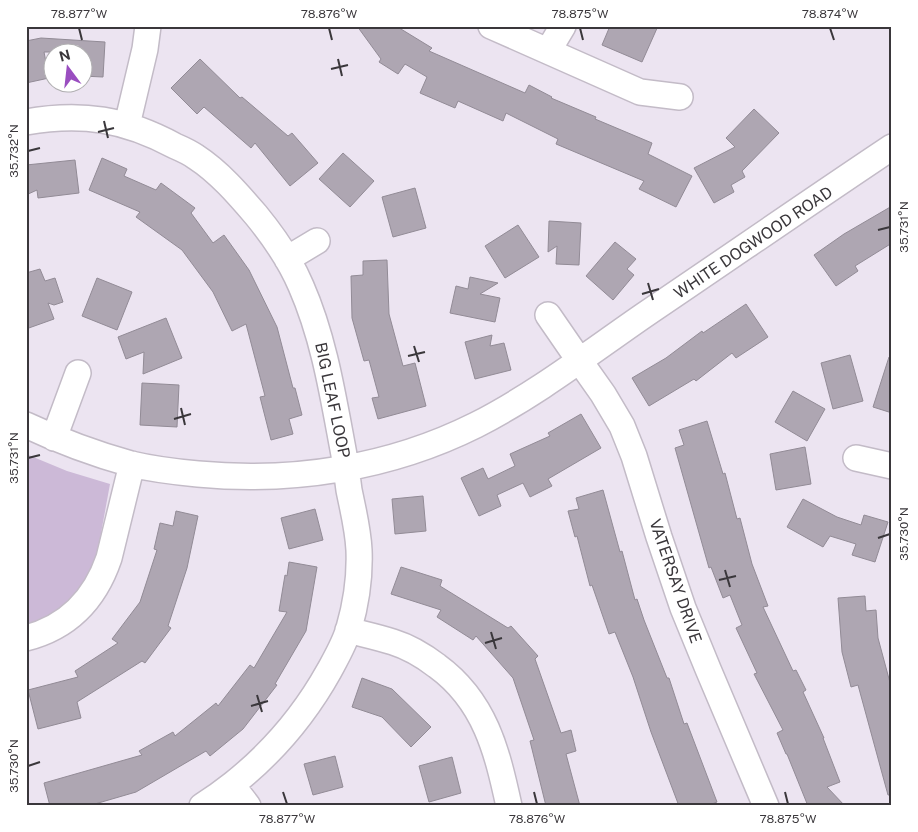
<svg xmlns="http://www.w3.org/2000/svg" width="918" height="832" font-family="'Public Sans',sans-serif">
<rect width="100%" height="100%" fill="#ece4f1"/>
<path fill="#ccb9d7" d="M26 454 67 471 110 484 95 566 81 588 61 609 41 621 26 625Z"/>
<path fill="#aea6b2" stroke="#928b96" d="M357 26H396L432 48 429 51 525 93 529 85 552 97 551 98 596 117 595 119 652 143 648 154 692 176 676 207 639 189 644 181 556 144 558 139 506 113 503 121 458 101 455 108 420 93 427 77 405 64 398 74 379 62 381 59Z
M610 26H658L642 62 602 45Z
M41 38 105 42 103 77 82 76V52H44L49 78 26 83V41Z
M200 59 240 98 242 97 288 136 292 133 318 163 290 186 255 143 251 148 204 107 197 114 171 88Z
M754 109 779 133 742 171 745 177 731 185 734 192 714 203 694 168 735 147 726 138Z
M343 153 374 181 350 207 319 179Z
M102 158 127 169 124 176 156 190 161 183 195 208 191 213 213 243 224 235 249 270 277 327 293 388H295L302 415 289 419 293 434 271 440 260 397 265 396 246 324 232 331 213 292 182 250 136 217 140 212 89 190Z
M75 160 79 193 38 198 37 190 26 195V165Z
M415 188 426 228 393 237 382 197Z
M892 206V243L855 266 858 271 836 286 814 255 844 234Z
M549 221 581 223 579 265 556 264 557 246 548 252Z
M518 225 539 257 505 278 485 246Z
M615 242 636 259 627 269 634 275 613 300 586 276Z
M387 260 389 314 403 366 415 363 426 406 378 419 372 398 379 397 369 360 364 361 352 318 351 276 363 275V261Z
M40 269 45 281 55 278 63 302 54 305 48 303 54 319 26 329V273Z
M470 277 498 283 480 294 500 298 495 322 450 313 456 286 468 289Z
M97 278 132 292 117 330 82 316Z
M746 304 768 337 736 358 732 353 696 381 694 379 649 406 632 378 666 358 702 331 703 333Z
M166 318 182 358 143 374 144 352 126 359 118 337Z
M492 335 490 346 504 343 511 370 475 379 465 342Z
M850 355 863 401 833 409 821 363Z
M889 357 892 358V413L873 407Z
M142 383 179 385 177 427 140 425Z
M793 391 825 409 807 441 775 422Z
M581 414 601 448 548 479 552 486 530 497 523 483 497 495 501 506 479 516 461 478 483 468 488 479 515 466 510 454 550 436 548 433Z
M707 421 723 474 725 473 737 519 740 518 752 564 768 606 763 607 793 671 796 670 806 690 803 692 824 738H823L840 782 827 787 845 806H808L787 754H786L777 733 783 730 754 674 757 673 736 628 742 625 730 595 723 598 711 567 709 568 675 448 684 445 679 430Z
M805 447 811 484 776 490 770 454Z
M603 490 620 552 622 551 635 600 637 599 644 620 667 678H669L684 724 687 723 717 802 707 806H679L651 732 633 677 615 632 609 634 592 585 590 586 577 536 575 537 568 511 579 509 576 498Z
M423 496 426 531 395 534 392 499Z
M803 499 837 517 861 525 864 515 888 522 875 562 852 555 856 544 830 536 823 547 787 527Z
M315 509 323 540 289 549 281 518Z
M176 511 198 516 187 568 168 626 171 628 145 663 142 661 77 702 81 718 38 729 28 690 78 677 75 671 118 643 112 639 140 602 157 550 154 549 160 523 173 526Z
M289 562 317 567 306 631 275 684 277 685 243 729 210 756 206 751 136 792 88 806H50L44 783 142 755 139 751 173 732 175 736 216 703 218 706 250 665 254 668 287 612 279 611 285 575 287 576Z
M401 567 442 580 440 586 508 628 511 626 538 656 535 659 561 733 571 730 576 751 566 754 580 806H546L530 741 534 740 513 678 476 636 473 640 437 617 441 610 391 594Z
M865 596 866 611 876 610 878 638 892 690V795H888L858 685 851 687 842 652 838 598Z
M362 678 392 689 431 727 411 747 382 717 352 707Z
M335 756 343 787 313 795 304 764Z
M452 757 461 793 429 802 419 766Z"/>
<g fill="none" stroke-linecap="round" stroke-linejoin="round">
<g stroke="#c3bbc7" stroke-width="28">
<path id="minor" d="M491 26 640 92 680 97
M548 51 563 26
M26 122C82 112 125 119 175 146 182 149 189 152 196 157 219 172 238 194 256 215 274 237 290 260 301 286 323 336 332 390 342 444 345 459 347 474 349 490 353 510 358 529 359 550 360 575 356 604 349 628 345 643 336 658 329 671 305 714 272 753 233 784 223 792 213 799 202 806
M127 125 145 49 148 26
M287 259 317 241
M548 315 579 360 603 394 622 426 634 456 659 537 683 608 708 669 766 806
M26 425C60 441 95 454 131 464 152 469 176 472 198 474 293 483 390 468 476 425 535 395 588 354 643 316 726 260 808 203 892 147
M54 438 78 373
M856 458 892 466
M348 630C363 634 378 637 393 642 409 647 424 656 437 666 485 701 497 751 509 806
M26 638C69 627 95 599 109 558L132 464
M232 785 248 806"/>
</g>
<use href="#minor" stroke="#fff" stroke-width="25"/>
</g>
<path fill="none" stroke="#3a373b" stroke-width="2" d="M79 28 82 40M329 28 332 40M580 28 583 40M830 28 834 40M338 59 342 76M331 69 348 65M104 121 108 138M98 132 114 128M28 151 40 148M878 230 890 227M648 283 653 300M642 294 659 289M414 346 419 362M408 356 425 352M181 408 185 425M174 419 191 414M28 458 40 455M878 538 890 534M725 570 730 587M719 580 736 576M491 632 496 649M485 643 502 638M257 695 262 712M251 706 268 701M28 766 40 762M283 792 287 804M534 792 537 804M785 792 788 804"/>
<g text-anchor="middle" stroke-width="4" stroke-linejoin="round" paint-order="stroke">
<g font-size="16" fill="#3a373b" stroke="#fff">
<text transform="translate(753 242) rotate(-34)" y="6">WHITE DOGWOOD ROAD</text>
<text transform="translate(333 400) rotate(78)" y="6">BIG LEAF LOOP</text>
<text transform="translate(676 581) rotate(71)" y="6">VATERSAY DRIVE</text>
</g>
</g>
<rect width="918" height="832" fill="none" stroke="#ffffff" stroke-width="55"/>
<g transform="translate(68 68) rotate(345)"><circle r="24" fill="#ffffff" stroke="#b0afb1"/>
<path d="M0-4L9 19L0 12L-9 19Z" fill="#9a4ec0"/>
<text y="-8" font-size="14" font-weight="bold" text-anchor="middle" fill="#3a373b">N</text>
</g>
<rect x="28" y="28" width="862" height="776" fill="none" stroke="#3a373b" stroke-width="2"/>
<g font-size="12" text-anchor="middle" fill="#3a373b">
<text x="79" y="18">78.877°W</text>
<text x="329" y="18">78.876°W</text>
<text x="580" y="18">78.875°W</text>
<text x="830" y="18">78.874°W</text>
<text transform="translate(14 151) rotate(-90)" y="4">35.732°N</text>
<text transform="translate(904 227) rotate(-90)" y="4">35.731°N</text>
<text transform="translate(14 458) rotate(-90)" y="4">35.731°N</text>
<text transform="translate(904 534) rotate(-90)" y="4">35.730°N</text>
<text transform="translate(14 766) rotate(-90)" y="4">35.730°N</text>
<text x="287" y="823">78.877°W</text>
<text x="537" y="823">78.876°W</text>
<text x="788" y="823">78.875°W</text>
</g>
</svg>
